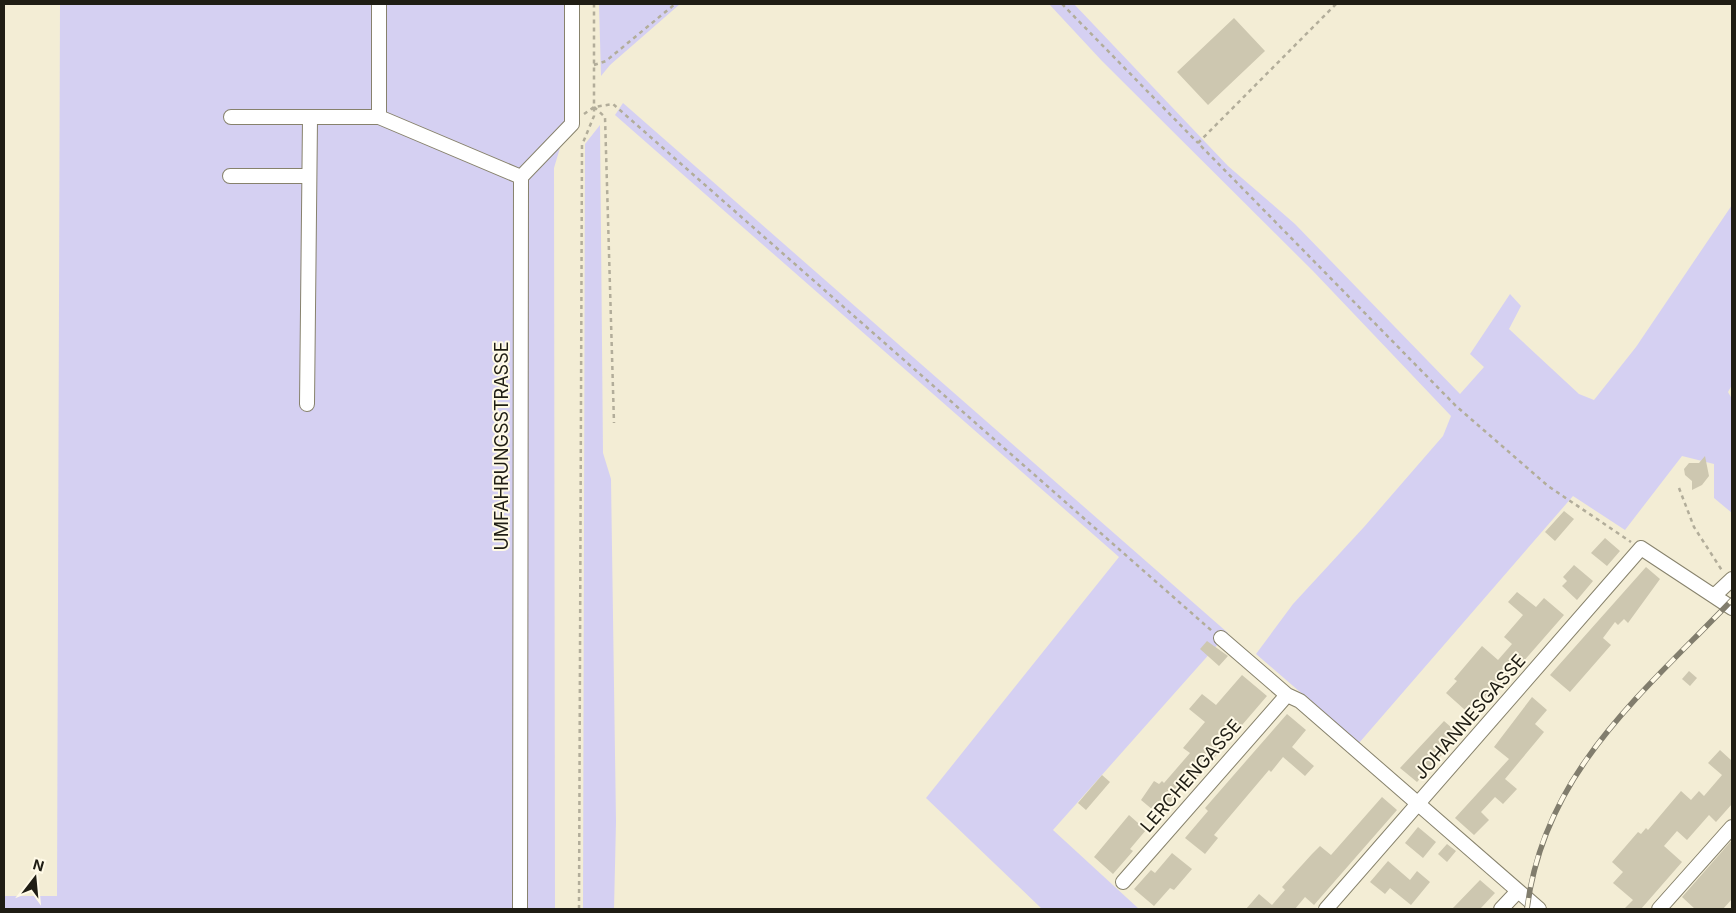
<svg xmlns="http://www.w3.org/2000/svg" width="1736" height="913" font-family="Inter,sans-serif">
<rect width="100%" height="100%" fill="#f3edd5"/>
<path fill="#d5d0f2" d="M60 4H568V121L554 168 555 909H4V896H57Z
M599 4H680L610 65 601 76Z
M1049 4H1074L1228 166 1295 224 1460 394 1484 367 1470 354 1510 294 1521 306 1509 329 1579 394 1594 400 1636 347 1732 205V385L1728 392 1732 399V513L1714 498V464L1682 456 1625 530 1573 496 1359 743 1256 654 1293 604 1364 527 1443 436 1451 416 1313 271 1102 61Z
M623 103 1228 633 1053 830 1139 909H1042L926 798 1119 557 615 115Z
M600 125 603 453 611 479 616 822 614 909H583L585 144Z"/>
<path fill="#cdc7b0" d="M1234 18 1265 51 1208 105 1177 72Z
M1705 456 1709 476 1702 485 1692 490V481L1685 475 1684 469 1689 463H1699Z
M1564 511 1574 519 1555 541 1545 532Z
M1605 538 1620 551 1607 566 1591 553Z
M1574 565 1593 581 1577 600 1562 586 1567 581 1563 577Z
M1646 567 1660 579 1628 623 1624 619 1618 625 1615 622 1603 638 1611 645 1570 692 1550 675Z
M1517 592 1536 607 1544 598 1564 615 1474 718 1446 693 1457 681 1454 679 1482 646 1498 660 1512 644 1504 637 1523 615 1508 602Z
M1207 641 1228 656 1219 666 1200 649Z
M1689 671 1697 678 1690 686 1682 679Z
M1242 675 1267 696 1187 789 1185 788 1180 791 1159 815 1141 800 1154 781 1159 784 1162 781 1164 783 1190 753 1183 748 1205 722 1189 709 1202 694 1216 705Z
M1532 697 1547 710 1535 724 1544 732 1505 779 1517 789 1503 804 1495 797 1481 812 1489 820 1474 835 1455 818 1509 759 1494 747Z
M1287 714 1306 730 1292 747 1314 766 1305 776 1283 757 1271 772 1269 770 1214 835 1218 838 1205 854 1185 838 1208 811 1205 808Z
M1444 721 1460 735 1417 782 1400 768Z
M1720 750 1732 761V804L1716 822 1709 815 1687 840 1677 831 1664 846 1682 862 1641 909H1624L1633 900 1613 883 1623 872 1612 862 1638 832 1641 834 1646 828 1648 830 1681 791 1691 800 1699 791 1704 796 1722 775 1708 763Z
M1102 775 1110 782 1086 810 1078 803Z
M1382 797 1397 810 1314 905 1305 897 1295 909H1246L1259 894 1272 905 1285 890 1282 887 1312 854 1320 846 1331 855Z
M1129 815 1146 830 1130 849 1133 851 1113 874 1094 857Z
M1418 827 1436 842 1423 858 1405 843Z
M1732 840V899L1723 909H1695L1682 897Z
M1447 844 1456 851 1447 862 1438 854Z
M1172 853 1192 869 1174 890 1170 888 1154 906 1134 889 1151 870 1155 873Z
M1388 861 1410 880 1417 871 1430 882 1411 905 1390 888 1385 894 1370 882Z
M1480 880 1495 893 1480 909H1452Z"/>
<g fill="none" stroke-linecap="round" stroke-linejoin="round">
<g stroke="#87826c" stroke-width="16">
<path id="minor" d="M379 4V117L521 177
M231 117H379
M230 176H308
M307 404 310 119
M1715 595 1732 579
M1221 638 1287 695 1300 701 1539 909
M1123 882 1287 695
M520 909 521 177 572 124V4
M1326 909 1641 548 1732 608
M1501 909 1518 891
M1659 909 1732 827"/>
</g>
<path stroke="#b2ad9a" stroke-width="2.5" stroke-dasharray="4 4" stroke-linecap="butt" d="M1062 4 1198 143
M1336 4 1198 143 1456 406 1548 486 1631 542
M594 65 606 61 675 4
M594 107 605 117 614 423
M584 114 594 107 613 104 1212 631
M1679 488 1694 527 1723 572
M579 909 582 145 594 116V4"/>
<use href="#minor" stroke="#fff" stroke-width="14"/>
<g stroke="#817d6d" stroke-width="5.5">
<path id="rail" d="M1527 909C1544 772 1642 694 1732 600"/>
</g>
<use href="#rail" stroke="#fffae7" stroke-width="4" stroke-dasharray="11" stroke-linecap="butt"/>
</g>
<g text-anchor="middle" stroke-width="4" stroke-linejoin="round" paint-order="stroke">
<g font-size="18" fill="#1f1d14" stroke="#fffae7">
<text transform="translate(502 446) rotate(-90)" y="6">UMFAHRUNGSSTRASSE</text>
<text transform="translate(1470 717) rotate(-49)" y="6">JOHANNESGASSE</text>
<text transform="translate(1191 776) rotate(-49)" y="6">LERCHENGASSE</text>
</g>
</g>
<rect width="1736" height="913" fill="none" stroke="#1f1d14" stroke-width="10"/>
<g transform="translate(35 878) rotate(16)" stroke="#fffae7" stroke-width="4" paint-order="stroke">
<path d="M0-4L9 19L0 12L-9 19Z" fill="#1f1d14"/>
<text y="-8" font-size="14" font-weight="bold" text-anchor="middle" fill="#1f1d14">N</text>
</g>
</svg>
